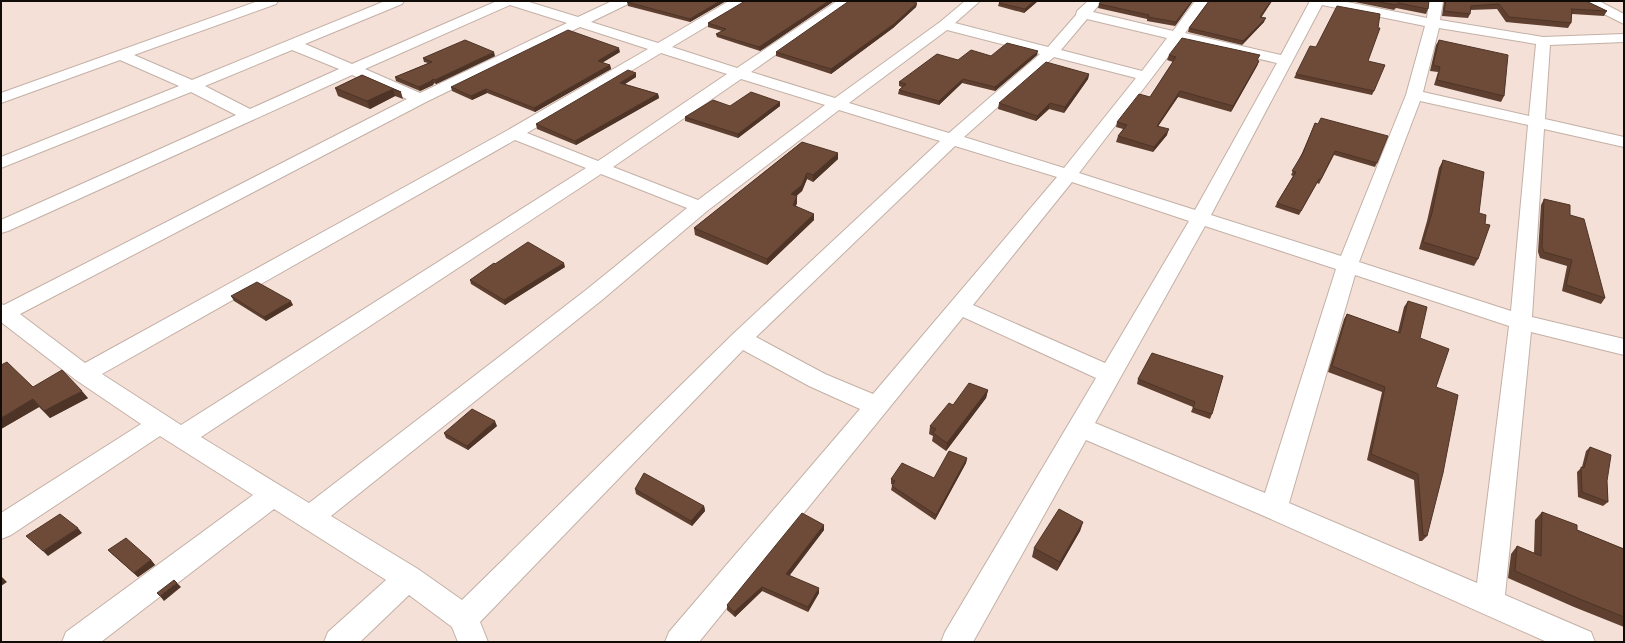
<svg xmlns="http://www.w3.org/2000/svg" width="1625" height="643" font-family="Quicksand,sans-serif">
<rect width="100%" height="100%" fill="#f4e0d6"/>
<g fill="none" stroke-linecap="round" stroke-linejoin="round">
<g stroke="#c3b0a6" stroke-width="2">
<path id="minor" d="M258 1H278L276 4 134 55 192 80 385 1H404L402 4 305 44 352 64 497 1H526L578 17 612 1H630L628 4 591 22 658 43 729 1H746L744 4 672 47 737 68 837 1H853L751 72 835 98 940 22 965 1H980L955 23 1048 47 1076 15 1077 11 1088 1H1102L1093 12 1173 31 1195 1H1209L1185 33 1281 55 1310 1H1342L1427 18 1429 1H1443L1440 20 1543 37 1624 34V42L1550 45 1545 119 1624 137V147L1544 129 1532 317 1624 339V355L1531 332 1505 595 1591 632 1595 642H1547L1264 516 1086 440 973 642H941L945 632 1096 378 963 317 699 642H665L669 632 860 409 809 386 743 350 480 622 488 642H458L452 627 409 595 360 642H324L328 632 386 580 274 509 101 642H62L66 632 253 495 160 436 11 535 1 539V513L141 424 76 380 1 322V304L4 305 407 99 352 75 8 231 1 233V220L236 115 191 92 1 168V157L179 86 120 60 1 103V93ZM510 5 567 23 420 93 365 69ZM1322 5 1425 26 1406 95 1341 256 1211 215ZM1087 19 1167 38 1142 71 1061 50ZM580 27 648 49 508 130 85 363 20 314 426 102ZM1439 28 1536 44 1529 116 1423 92ZM947 30 1040 54 949 133 849 103ZM1180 41 1277 63 1195 210 1079 173ZM292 50 339 69 250 109 205 86ZM661 53 727 74 598 161 527 133ZM1054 57 1136 78 1064 168 964 137ZM741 79 825 105 698 200 613 167ZM1420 101 1528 125 1511 311 1359 262ZM839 110 940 141 733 334 462 600 418 569 331 516 602 300 707 211ZM515 140 586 168 181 425 102 374ZM955 146 1057 177 873 394 825 374 756 337ZM601 174 687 208 586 290 309 503 201 437ZM1072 182 1189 221 1105 363 973 305ZM1205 226 1336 269 1265 493 1095 423ZM1355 275 1509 326 1477 583 1289 503Z
M1582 1H1599L1624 14V24L1584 4Z"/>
</g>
<use href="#minor" fill="#fff" fill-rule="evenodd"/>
</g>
<path fill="#5f4030" d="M628 1H726L690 22 628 6 627 2Z
M834 1 760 51 717 37 716 34 722 31 708 27V23L745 2Z
M1001 1H1038L1024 13 998 6 999 3Z
M1101 1H1193L1175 26 1147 21V19L1098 8 1099 4Z
M1209 1H1272L1261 17 1264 22 1242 45 1188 32 1189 28Z
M1350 1H1429L1428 9 1426 14 1396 8 1394 10Z
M1444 1H1586L1607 11 1604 16 1572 14 1571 23 1568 28 1506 22 1497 9 1470 10V14L1468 18 1442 16Z
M917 3 916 7 893 28 831 74 776 56V52Z
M1439 40 1504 96 1501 102 1434 85 1438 72 1430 71 1436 45Z
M620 52 602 63 610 65 611 69 535 112 487 93 472 100 452 91 451 87Z
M1037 55 995 91 962 83 939 105 898 94 899 90 902 87 899 86V82L958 60 991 56Z
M1169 55 1259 61 1257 66 1231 112 1178 97 1158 126 1167 135 1153 152 1116 142 1118 136 1123 129 1116 127 1117 122 1150 97 1173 62 1167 60Z
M495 56 436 84 434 83 433 85 420 91 396 81 395 77 428 63 424 62 423 58Z
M1368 61 1374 91 1372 95 1294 78 1296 74Z
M636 73V77L625 84 658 94 659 98 576 145 537 129 536 124Z
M1089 74 1088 79 1064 113 1049 109 1036 121 998 109 999 103Z
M362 75 401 92 403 99 395 96 370 109 338 96 335 88Z
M780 102V106L738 138 685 121V117L730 106Z
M1315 123 1377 163 1375 167 1334 155 1319 184 1317 183 1299 215 1275 207 1277 203 1293 176 1291 175 1302 153Z
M802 142 838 159 813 182 807 179 802 191 796 196H797V203L796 206 814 220 767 265 695 235 694 228Z
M1443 160 1479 213 1478 259 1474 266 1419 249 1427 221 1439 168Z
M1544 199 1570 215 1605 298 1601 304 1562 291 1567 266 1540 258 1538 252 1541 205Z
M495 264 565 267 505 305 471 284 470 280Z
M231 296 293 305 266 321 234 301Z
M1408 301 1436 387 1427 536 1422 541H1419L1414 480 1367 460 1382 392 1328 372 1344 319 1347 314 1398 332 1404 307Z
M1223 376 1212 414 1210 419 1191 412 1193 407 1137 384 1138 379Z
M33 387 88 398 50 418 39 407 1 429Z
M988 390 986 398 946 451 932 441 933 436 929 434 930 426 953 405Z
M497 426 468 450 446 438 444 433Z
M1590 447 1607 481 1608 502 1603 506 1578 497 1577 472 1582 467 1586 451Z
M967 458 966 463 935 520 891 490 892 486 893 485 891 484V479L934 478Z
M635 489 704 506 705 511 692 526 636 494Z
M1542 512 1577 530 1624 549V627L1574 607 1508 578 1511 554 1517 546 1534 553 1535 520Z
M1083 522 1080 531 1057 571 1032 557 1034 548Z
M824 525V530L789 575 819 593 808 612 762 591 735 617 727 610V605Z
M108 550 151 560 155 565 138 577 112 554Z"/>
<path fill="#4d3427" d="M720 1H726L690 22V19Z
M829 1H834L760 51 759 47Z
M1034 1H1038L1024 13 1025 9Z
M1192 1H1193L1175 26 1176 22Z
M1271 1H1272L1259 21 1260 17Z
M917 3 916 7 893 28 831 74V69Z
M1266 18 1264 22 1242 45 1243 41Z
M619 48 620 52 598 65V61Z
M1038 51 1037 55 995 91V87Z
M494 52 495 56 436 84 435 80Z
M1259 61 1257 66 1231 112 1233 106Z
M610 65 611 69 535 112 534 108Z
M636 73V77L620 87V83Z
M1089 74 1088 79 1064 113 1065 107Z
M433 79 434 83 433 85 420 91 419 87Z
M963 79 962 83 939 105V101Z
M393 89 395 96 370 109 367 101Z
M486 89 487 93 472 100 471 96Z
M1180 91 1178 97 1155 131 1157 126Z
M658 94 659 98 576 145 575 141Z
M780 102V106L738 138V134Z
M1050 103 1049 109 1036 121 1037 116Z
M1169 129 1167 135 1153 152 1154 147Z
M838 153V159L813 182V175Z
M807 173V179L802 191 791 201V194Z
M797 196V203L793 211V205Z
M814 214V220L767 265V259Z
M564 263 565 267 505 305 504 300Z
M291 301 293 305 266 321 264 317Z
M988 390 986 398 946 451 947 443Z
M82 391 88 398 50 418 44 411Z
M33 399 39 407 1 429V418Z
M495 421 497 426 468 450 467 446Z
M967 458 966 463 935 520 936 515Z
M704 506 705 511 692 526 691 521Z
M1083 522 1080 531 1057 571 1060 562Z
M824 525V530L787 579 786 574Z
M78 528 82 533 48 556 43 551Z
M151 560 155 565 138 577 134 573Z
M1 576 7 582 1 586Z
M177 583 181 587 164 601 160 596Z
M762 587V591L735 617 734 612Z
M819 588V593L808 612V607Z"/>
<path fill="#6e4b38" stroke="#4d3427" d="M628 1H720L690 19 627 2Z
M745 1H829L759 47 716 34 726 29 708 23Z
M849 1H909L917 3 894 24 831 69 776 52Z
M1001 1H1034L1025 9 999 3Z
M1101 1H1192L1176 22 1148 17 1149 15 1099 4Z
M1209 1H1271L1260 17 1266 18 1243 41 1189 28Z
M1374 1H1429L1428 9 1398 3 1396 5Z
M1446 1H1586L1607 11 1571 9H1572L1571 23 1509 17 1499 4 1471 6 1470 14 1444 11Z
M1337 6 1380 14 1378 28H1380L1368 61 1385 65 1374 91 1296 74 1310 46 1316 47Z
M568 30 619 48 598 61 610 65 534 108 486 89 471 96 451 87Z
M1182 38 1260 55 1257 60 1259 61 1233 106 1180 91 1157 126 1169 129 1154 147 1118 136 1127 125 1117 122 1139 94 1150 97 1176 57 1169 55Z
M465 40 494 52 435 80 433 79 431 81 419 87 395 77 432 62 423 58Z
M1439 40 1508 55 1504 96 1437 80 1440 67 1433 65Z
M1007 43 1038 51 995 87 963 79 939 101 899 90 906 84 899 82 937 54 958 60 971 50 991 56Z
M1046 62 1089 74 1065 107 1050 103 1037 116 999 103Z
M628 70 636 73 620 83 658 94 575 141 536 124Z
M362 75 401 92 393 89 367 101 335 88Z
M751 92 780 102 738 134 685 117 713 100 730 106Z
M1321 118 1388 136 1377 163 1335 151 1321 179H1319L1301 211 1277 203 1296 172 1292 171 1303 153 1315 123 1318 124Z
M802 142 838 153 813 175 807 173 802 185 791 194 797 196 793 205 814 214 767 259 694 228Z
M1443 160 1484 172 1479 213 1486 215 1485 224 1490 225 1478 259 1423 242 1432 213Z
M1544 199 1570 205V215L1584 219 1605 298 1566 285 1572 260 1544 252 1542 247Z
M528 242 564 263 504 300 470 280 494 263 495 264Z
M257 282 291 301 264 317 231 296Z
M1408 301 1427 307 1420 338 1449 349 1436 387 1458 395 1443 473 1427 536 1423 535 1418 474 1371 454 1385 387 1332 366 1347 314 1400 333Z
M1152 353 1223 376 1212 414 1193 408 1195 402 1138 379Z
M7 362 33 387 62 370 82 391 44 411 33 399 1 418V365Z
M969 383 988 390 947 443 933 433 936 429 930 426 949 403 953 405Z
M472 409 495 421 467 446 444 433Z
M1590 447 1611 455 1607 481 1608 502 1582 492 1581 467 1584 468Z
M949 451 967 458 936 515 892 486 895 481 891 479 902 463 934 478Z
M644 473 704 506 691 521 635 489Z
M1059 509 1083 522 1060 562 1034 548Z
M1542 512 1577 525V530L1624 549V617L1582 600 1515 571 1517 546 1541 556Z
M802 513 824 525 786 574 819 588 808 607 762 587 734 612 727 605Z
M60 514 78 528 43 551 26 536Z
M126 538 151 560 134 573 108 550Z
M174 580 177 583 160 596 157 593Z"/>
<rect width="1625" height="643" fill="none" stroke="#110b08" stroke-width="4"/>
</svg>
